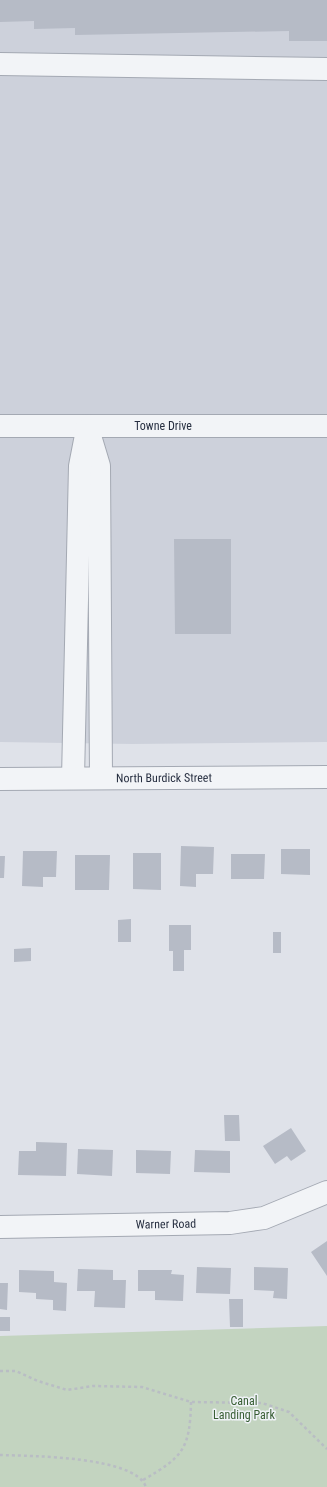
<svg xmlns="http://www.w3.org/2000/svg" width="327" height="1487" font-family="'Roboto Condensed',sans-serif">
<rect width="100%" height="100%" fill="#dfe2e9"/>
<path fill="#cdd1db" d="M0 0H327V742L133 744 0 742Z"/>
<path fill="#c3d4c0" d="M327 1326V1487H0V1336Z"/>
<path fill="#b6bbc6" d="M0 0H327V41H289V31L75 35V28L34 29V21L0 22Z
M174 539H231V634H175Z
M181 846 214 847 213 874H196V887L180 886Z
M281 849H310V875L281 874Z
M23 851H57L56 877H43V887L22 886Z
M133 853H161V890L133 889Z
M231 854H265L264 879H231Z
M75 855H110L109 890H75Z
M0 856H5L4 878H0Z
M131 919V942H118V920Z
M169 925H191V950H184V971H173V951H169Z
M273 932H281V953H273Z
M31 948V961L14 962V949Z
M224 1115H239L240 1141H225Z
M291 1128 306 1151 291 1161 287 1156 275 1164 263 1146Z
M36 1142 67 1143 66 1176 18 1175 19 1151H36Z
M78 1149 113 1150 112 1176 77 1174Z
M136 1150 171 1151 170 1174 136 1173Z
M195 1150 230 1151V1173L194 1172Z
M327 1241V1276L311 1252Z
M197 1267 231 1268 230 1294 196 1293Z
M254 1267 288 1268 287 1299 273 1298 274 1291 254 1290Z
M78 1269 113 1270V1280H126L125 1308 94 1307 95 1291H77Z
M19 1270 54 1271V1282L67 1283 66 1311 53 1310V1300L36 1299V1293L19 1292Z
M138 1270H172L171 1274 184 1275 183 1301 155 1300V1291H138Z
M0 1283H8L7 1310 0 1309Z
M229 1299H243V1327H230Z
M0 1317H10V1331H0Z"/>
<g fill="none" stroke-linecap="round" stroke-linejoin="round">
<g stroke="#a4a9b3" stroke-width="24">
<g id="minor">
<path d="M0 64 327 69"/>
<path id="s1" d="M0 426H327"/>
<path d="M87 426 99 466 101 778"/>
<path d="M73 778 80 466 87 430"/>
<path id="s2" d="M0 779 327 777"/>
<path id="s3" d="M0 1227 230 1223 264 1218 327 1192"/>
</g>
</g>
<path stroke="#b9bdc4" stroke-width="2.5" stroke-dasharray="3 3" stroke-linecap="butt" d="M0 1371H16L38 1381 67 1390 93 1386 142 1387 191 1402 262 1403 289 1412 327 1449
M0 1455C30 1456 135 1456 146 1487
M143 1480C183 1457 190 1449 191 1402"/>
<use href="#minor" stroke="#f2f4f7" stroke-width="22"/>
</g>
<g text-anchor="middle" stroke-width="3" stroke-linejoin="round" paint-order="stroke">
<g font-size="12" fill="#272f41" stroke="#eff2f7">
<text dy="4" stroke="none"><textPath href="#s1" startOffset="163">Towne Drive</textPath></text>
<text dy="4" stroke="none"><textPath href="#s2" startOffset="164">North Burdick Street</textPath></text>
<text dy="4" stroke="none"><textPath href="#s3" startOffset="166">Warner Road</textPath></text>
</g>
<g font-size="12" fill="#385e34" stroke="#eff2f7">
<text x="244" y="1405">Canal<tspan x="244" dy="14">Landing Park</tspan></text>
</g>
</g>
</svg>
